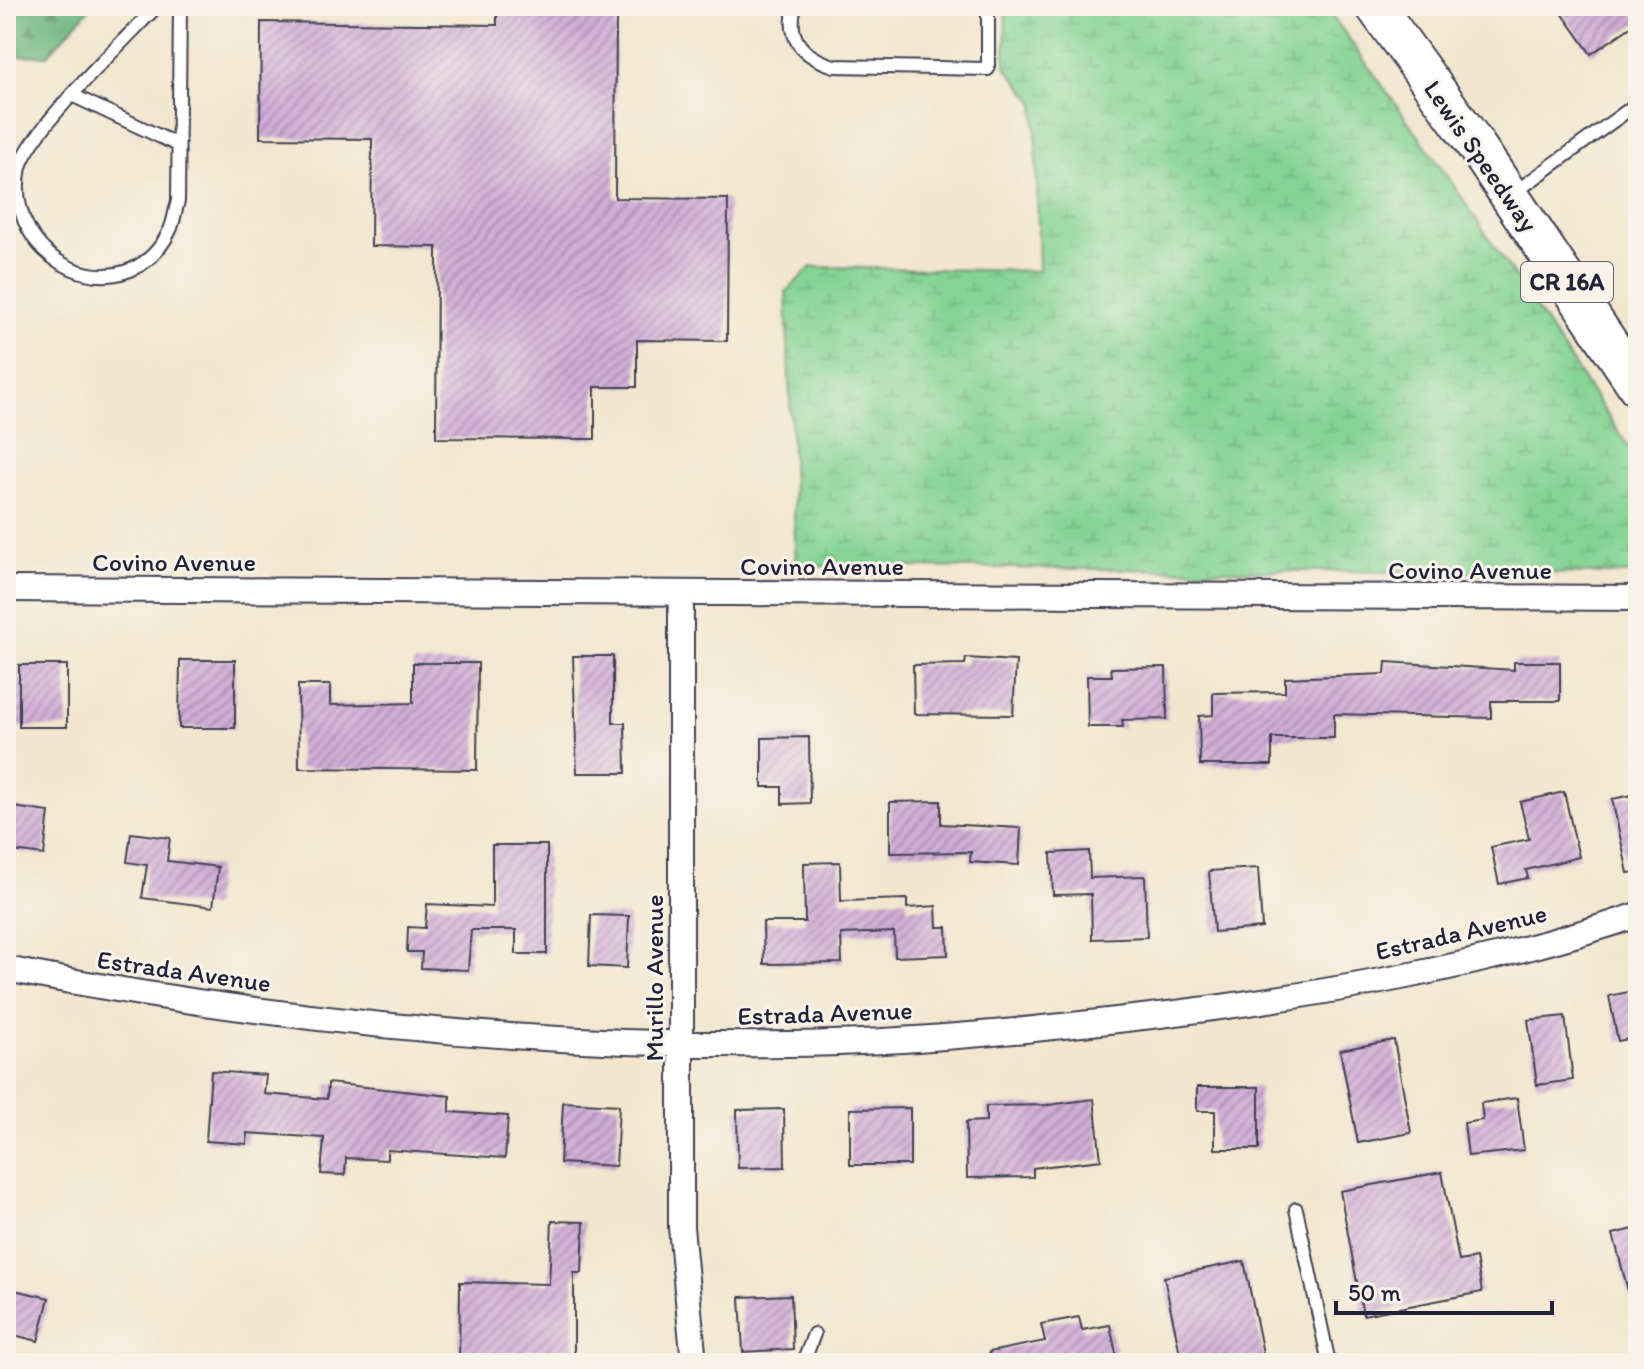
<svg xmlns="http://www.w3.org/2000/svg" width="1644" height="1369" font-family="Itim,sans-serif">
<defs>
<pattern id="forest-firs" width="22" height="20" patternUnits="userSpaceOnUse" patternTransform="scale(2)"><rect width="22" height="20" fill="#6cb67e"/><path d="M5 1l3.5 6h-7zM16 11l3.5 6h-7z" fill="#589468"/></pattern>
<pattern id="wetland-marsh" width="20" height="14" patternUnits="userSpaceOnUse" patternTransform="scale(2)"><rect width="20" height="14" fill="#85d494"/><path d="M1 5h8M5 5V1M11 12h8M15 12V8" fill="none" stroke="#73b680"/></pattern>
<pattern id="building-hatch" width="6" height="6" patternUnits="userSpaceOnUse" patternTransform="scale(2)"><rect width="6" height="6" fill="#d0add6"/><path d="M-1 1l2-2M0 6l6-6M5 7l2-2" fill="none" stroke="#a88caf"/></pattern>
</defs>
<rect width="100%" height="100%" fill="#f7f3e8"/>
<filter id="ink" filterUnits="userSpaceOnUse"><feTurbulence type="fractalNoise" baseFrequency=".0125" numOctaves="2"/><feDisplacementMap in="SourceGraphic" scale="16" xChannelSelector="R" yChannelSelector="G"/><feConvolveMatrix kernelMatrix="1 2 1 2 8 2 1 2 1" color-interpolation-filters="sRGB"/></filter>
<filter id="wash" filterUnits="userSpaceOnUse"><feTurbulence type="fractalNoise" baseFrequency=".006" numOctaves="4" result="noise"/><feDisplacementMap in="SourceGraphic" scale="32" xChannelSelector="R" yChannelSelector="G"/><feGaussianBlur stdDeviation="1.8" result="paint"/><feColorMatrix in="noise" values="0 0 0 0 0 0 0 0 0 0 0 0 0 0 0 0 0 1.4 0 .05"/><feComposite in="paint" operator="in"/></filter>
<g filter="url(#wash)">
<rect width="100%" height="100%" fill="#f2e6ce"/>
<path fill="url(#forest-firs)" stroke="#476c5c" stroke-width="2" d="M6 6H92L47 56H6Z"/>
<path fill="url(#wetland-marsh)" stroke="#547b68" stroke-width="2" d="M1006 6H1325L1444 171 1638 461V574L796 566 786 292 811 267 1039 271 1035 103 1005 66Z"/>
<g id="blocks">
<path fill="url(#building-hatch)" d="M497 6H616L615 198 728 199 727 341 637 340V387H595V439L436 438 437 247 371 246 372 139 260 138 261 22 497 25Z
M1557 6H1638V22L1591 54Z
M573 656H613V723H625L626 773H577Z
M966 658 1016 661 1013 715 914 714 913 665 965 664Z
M180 660H235V728H179Z
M1386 662 1514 670V662H1560V701H1491V718L1334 714V738H1272V765H1200L1199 716 1213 715V693L1285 692V678L1385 674Z
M413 663H478L477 770 299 768 298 685H330V705L413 703Z
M19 665H67V727H19Z
M1166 667 1167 719 1122 720 1123 727H1088L1087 676H1112L1111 668Z
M809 737 810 803 782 804V787H762V738Z
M1564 792 1579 857 1526 870 1528 878 1499 884 1491 847 1529 839 1520 802Z
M1638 794V872L1628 873 1612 799Z
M941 801V824L1021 828 1019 865 970 862 971 852 890 853V802Z
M6 806 49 812 44 855 6 850Z
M131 833 170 838 167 861 218 867 213 907 142 898 147 865 127 862Z
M492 845H547V954H516V930H471L468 970 421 968 422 952H407L408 927 425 928 427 904 492 907Z
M1089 851 1090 878 1145 876 1147 937 1092 939 1091 894 1053 895 1051 853Z
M840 862 841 901 907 899V908L936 906 937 927H947L948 955 895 957 894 932 841 934 842 963 764 964 763 922H805L804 863Z
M1258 868 1262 928 1214 932 1209 871Z
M591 915 629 916 627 968 589 966Z
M1638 990V1037L1618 1041 1609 996Z
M1565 1016 1573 1080 1537 1085 1528 1020Z
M1394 1040 1411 1133 1358 1143 1340 1050Z
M211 1071 266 1075 264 1094 327 1099 328 1083 450 1096V1112L508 1116 505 1158 387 1150V1160L346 1158 345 1175 321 1174 324 1138 247 1133V1144L206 1141Z
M1197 1087H1259V1149H1215V1111H1197Z
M1517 1098 1524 1150 1468 1156 1464 1123 1483 1120 1481 1103Z
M1094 1099 1101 1160 1033 1168V1177L967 1178 966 1122 986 1121V1106L1048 1105Z
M563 1102 619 1105 616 1166 560 1163Z
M910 1108V1165H850V1109Z
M784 1109 785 1167 738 1168 737 1110Z
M1442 1172 1459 1261 1476 1258 1482 1292 1363 1315 1340 1191Z
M552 1221 584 1222 582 1273H574V1363H459L460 1282 549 1284Z
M1638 1228V1297L1630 1298 1613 1234Z
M1244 1261 1265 1363H1182L1164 1277Z
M6 1288 49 1298 38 1341 6 1333Z
M791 1295 793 1349 743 1352 740 1297Z
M1079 1317 1082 1330 1110 1325 1118 1363H991L989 1352 1045 1341 1041 1324Z"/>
</g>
</g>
<g filter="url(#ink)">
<use href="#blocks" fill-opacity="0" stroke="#413f51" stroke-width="2"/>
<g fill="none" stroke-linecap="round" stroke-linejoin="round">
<g stroke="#413f51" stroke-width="16">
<path id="service" d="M157 6C125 40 31 129 20 167 0 263 127 320 170 230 174 222 175 210 178 201L180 6
M795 6C786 40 803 56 834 66L988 69V6
M74 96 178 145
M1514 193 1638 103
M1296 1209 1329 1363
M799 1363 804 1361 814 1334"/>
</g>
<g stroke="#413f51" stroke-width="28">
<path id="minor" d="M6 589 1638 598
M681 593V1227L694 1363
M6 969C263 1019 527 1047 788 1044 915 1043 1043 1029 1168 1014 1326 994 1487 966 1638 915"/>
</g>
<g stroke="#413f51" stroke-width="42">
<path id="primary" d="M1375 6 1470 137 1638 387"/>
</g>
<use href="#service" stroke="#fff" stroke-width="12"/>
<use href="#minor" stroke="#fff" stroke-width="24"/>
<use href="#primary" stroke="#fff" stroke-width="38"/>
</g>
</g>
<g text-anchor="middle" stroke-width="6" stroke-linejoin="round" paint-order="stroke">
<rect fill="#f7f3e8" stroke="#62616f" stroke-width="2" x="1521" y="262" width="92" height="40" rx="6"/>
<g font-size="24" font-weight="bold" fill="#22223b">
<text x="1567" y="290">CR 16A</text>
</g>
<g font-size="26" fill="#22223b" stroke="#f7f3e8">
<text transform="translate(1481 156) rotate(55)" y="9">Lewis Speedway</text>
<text x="174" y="571">Covino Avenue</text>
<text x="822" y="575">Covino Avenue</text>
<text x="1470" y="579">Covino Avenue</text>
<text transform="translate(1461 932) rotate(-13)" y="9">Estrada Avenue</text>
<text transform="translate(184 971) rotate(8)" y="9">Estrada Avenue</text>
<text transform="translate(654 978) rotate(-90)" y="9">Murillo Avenue</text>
<text transform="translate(825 1013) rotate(-2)" y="9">Estrada Avenue</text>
</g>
</g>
<rect width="1644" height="1369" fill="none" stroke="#f7f3e8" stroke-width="32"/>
<path d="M1336 1301v12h216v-12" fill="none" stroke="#22223b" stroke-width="4"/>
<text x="1348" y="1301" font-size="24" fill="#22223b" stroke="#f7f3e8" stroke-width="6" paint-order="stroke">50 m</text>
</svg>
